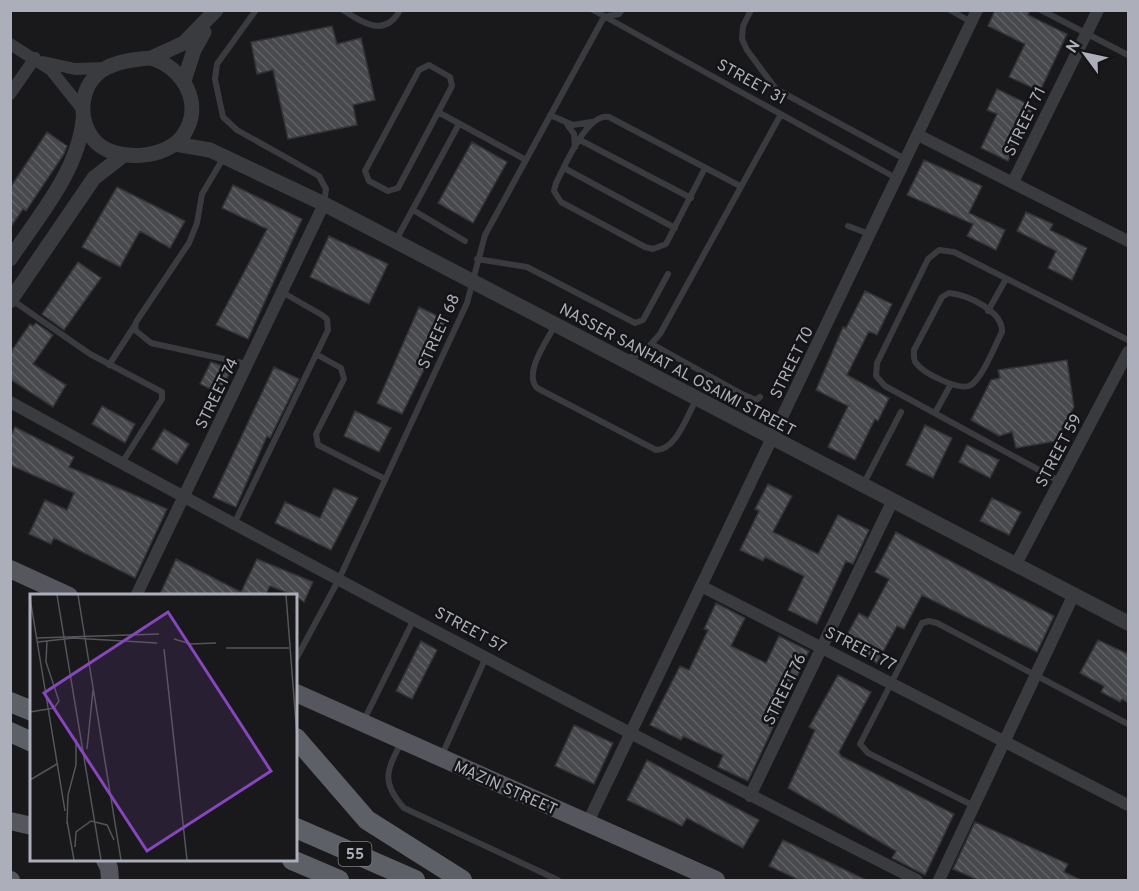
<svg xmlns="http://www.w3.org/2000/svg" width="1139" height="891" font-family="Overpass,sans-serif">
<defs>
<pattern id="building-back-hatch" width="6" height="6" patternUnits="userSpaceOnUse" patternTransform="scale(1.5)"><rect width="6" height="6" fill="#48494d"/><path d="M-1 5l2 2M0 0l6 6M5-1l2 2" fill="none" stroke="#606165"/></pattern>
</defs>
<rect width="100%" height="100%" fill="#19191b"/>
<path fill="url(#building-back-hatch)" stroke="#333337" stroke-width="1.5" d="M995 10H1030L1028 15 1067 34 1040 91 1009 77 1025 44 988 26Z
M332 26 337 44 361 38 375 100 353 105 357 125 288 139 273 70 257 74 251 42Z
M997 89 1034 107 1008 161 981 148 997 114 987 110Z
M47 132 67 146 64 154 26 211 23 209 10 228V188Z
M472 142 507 162 473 223 438 203Z
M924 160 982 186 969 213 1005 230 996 250 967 236 973 224 907 195Z
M233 185 302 219 248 339 216 325 267 229 222 208Z
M117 187 185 221 170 248 140 231 120 267 82 247Z
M1026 212 1053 224 1050 230 1087 248 1072 280 1048 268 1056 251 1017 231Z
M329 236 388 264 369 304 310 277Z
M78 262 101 278 64 330 42 314Z
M865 291 892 304 877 335 869 331 847 375 889 398 878 421 875 419 855 460 828 447 848 406 816 390 843 327 846 328Z
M419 307 448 321 402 414 377 403Z
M36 323 53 335 33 364 66 385 53 407 10 379V353L30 324 33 326Z
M1067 360 1074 407 1056 441 1016 448 1012 432 999 436 971 420 991 380 1000 378 998 370Z
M211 362 232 369 219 393 200 384Z
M274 367 299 379 270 438 267 436 236 507 213 497Z
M102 406 135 424 125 443 92 424Z
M355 411 391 428 379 452 344 436Z
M925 425 952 438 933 478 906 465Z
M15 427 74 457 69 467 167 509 135 578 54 538 51 544 29 534 45 500 67 510 74 493 10 465V437Z
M164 429 189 444 177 464 152 449Z
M967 445 999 460 990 478 959 462Z
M768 484 792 496 773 532 818 554 838 515 869 530 853 564 846 561 817 624 788 610 804 576 765 557 763 561 740 550 759 511 755 509Z
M334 488 358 498 331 550 275 523 285 502 320 518Z
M992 498 1021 512 1009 535 980 521Z
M896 532 1054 616 1037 652 922 595 904 629 897 626 877 663 842 644 859 613 868 618 889 579 875 572Z
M176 559 241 592 257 559 313 582 304 602 296 596 270 586 265 596H159Z
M716 603 745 618 731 646 766 663 779 636 809 651 748 781 718 767 723 755 683 736 681 740 650 725 680 666 689 670 708 630 704 629Z
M1098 640 1128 654V703L1122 699 1120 702 1101 692 1104 686 1080 673Z
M421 641 437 650 412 699 396 691Z
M838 675 871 692 839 752 841 756 954 814 925 875 892 858 896 851 788 788 815 730 809 727Z
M574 725 613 743 594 784 555 766Z
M647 760 759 820 743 848 687 818 682 826 627 800Z
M975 822 1068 864 1064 872 1081 880H978L953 869Z
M783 840 835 865 866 880H799L769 866Z"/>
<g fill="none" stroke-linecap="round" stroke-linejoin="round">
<path stroke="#3a3b3f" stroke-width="6" d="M256 10 217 64 215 79 223 117 237 130 319 176 326 189 324 203
M343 10C363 23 385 38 400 10
M593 10 896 178
M751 10 743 26 742 39 747 50 776 89 905 159
M950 10 971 22
M1041 10 1128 55
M429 65 450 77 452 86 398 188 388 191 369 181 365 171 419 70Z
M438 112 526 160
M550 115 573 125 591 122
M567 124 574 134 575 147
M580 140 691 198
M224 157 202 194 197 223 189 243 136 322 135 330 151 343 247 364
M564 168 675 228
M705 168 666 244 653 249 645 247 561 202 554 191 556 183C565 166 587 112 609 117L740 186
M413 210 465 241
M848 226 869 234
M396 240 459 124
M477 259 527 267 635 323 643 320 668 274
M949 293C968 295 1003 311 1002 332 995 345 983 377 971 385 960 392 923 373 916 363 913 359 914 355 914 350L942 297Z
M12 300 90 354 162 392V399L122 463
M988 311 1006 279
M555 325C547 341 523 373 537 388L656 450C676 450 687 416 696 400
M652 344 742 394 756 400 760 397
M316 354 341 368 344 379 316 434 318 445 385 479
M627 358 642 354 660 334 780 116
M109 365 135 325
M935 413 951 384
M1059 481 885 386 876 376 877 363 928 259 939 250 954 252 1128 340
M864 483 901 412
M234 524 328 330 327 319 322 315 282 292
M296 659 339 579 467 303 485 235 604 17 619 14 622 10
M364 720 414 619
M402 741C387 770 380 781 404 808L558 880
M442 755 486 657
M974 806 868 753 860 744 922 623 929 621 937 623 1128 724"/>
<path stroke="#3a3b3f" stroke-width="12" d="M10 44 51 70 83 110
M43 62 75 69 106 68
M10 94 35 58
M918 135 1128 241
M1013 182 1098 10
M10 402C310 567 613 726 917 880
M1016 564 1128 352
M701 586 1128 805
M136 596 324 204
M750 796 893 500
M587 824 977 10
M939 880 1074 594"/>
<path stroke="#3a3b3f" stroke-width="15" d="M151 58C183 67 204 104 184 134 168 160 113 163 94 140 76 118 80 82 106 68 119 61 137 59 151 58Z
M151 58 184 43 216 10
M184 81 194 50 204 32
M175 144 210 150 324 204 1128 623
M10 259C38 217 78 171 83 120
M10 301 94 178 121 157"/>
<path stroke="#56575e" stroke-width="18" d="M10 569 69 596
M296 693 716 880
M10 821 32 826
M105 860 109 868 110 880
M10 880H11"/>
<path stroke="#5e6067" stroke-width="20" d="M10 702 32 711
M10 732 32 742
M296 738 367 820 462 880
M296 828 415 880
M292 860 339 880"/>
</g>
<g text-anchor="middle" stroke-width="5" stroke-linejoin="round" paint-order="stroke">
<rect fill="#141416" stroke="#7e8088" stroke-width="1.5" x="338.5" y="842" width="33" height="24" rx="4.5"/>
<g font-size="15" font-weight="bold" fill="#acafb9">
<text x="355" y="859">55</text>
</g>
<g font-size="16" fill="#acafb9" stroke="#141416">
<text transform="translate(752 81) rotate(29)" y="6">STREET 31</text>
<text transform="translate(1024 121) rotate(-64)" y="6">STREET 71</text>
<text transform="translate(438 331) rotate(-66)" y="6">STREET 68</text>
<text transform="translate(791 362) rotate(-64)" y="6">STREET 70</text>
<text transform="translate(678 369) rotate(28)" y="6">NASSER SANHAT AL OSAIMI STREET</text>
<text transform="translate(216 393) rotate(-64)" y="6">STREET 74</text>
<text transform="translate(1058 450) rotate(-62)" y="6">STREET 59</text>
<text transform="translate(471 629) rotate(28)" y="6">STREET 57</text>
<text transform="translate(861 648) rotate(27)" y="6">STREET 77</text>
<text transform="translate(784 689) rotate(-64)" y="6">STREET 76</text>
<text transform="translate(506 787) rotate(24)" y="6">MAZIN STREET</text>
</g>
</g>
<g transform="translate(30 594)">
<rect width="267" height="267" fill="#19191b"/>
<path fill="none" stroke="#54555a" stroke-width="1.5" d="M27 1 71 266M48 1 91 266M256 1 267 142M0 4 35 217M7 44 129 40M144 45 161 50 186 49M8 48 43 44 127 49M196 54H259M134 55 157 266M0 118 24 114 29 107 16 68 17 47M57 155 63 96M0 186 27 170M37 227 44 266M37 230 38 201 46 171V145M45 253 46 238 61 227 77 231 84 246"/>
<path fill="#8546be" fill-opacity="0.15" stroke="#8546be" stroke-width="3" d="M138 18 241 177 117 257 14 99Z"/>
<rect width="267" height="267" fill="none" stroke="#acafb9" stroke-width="3"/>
</g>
<rect width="1139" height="891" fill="none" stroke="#acafb9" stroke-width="24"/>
<g transform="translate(1085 54) rotate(303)" stroke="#141416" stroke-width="4.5" paint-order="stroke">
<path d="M0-4.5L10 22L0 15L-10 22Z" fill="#acafb9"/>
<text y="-9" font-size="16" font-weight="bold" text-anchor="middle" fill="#acafb9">N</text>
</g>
</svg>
